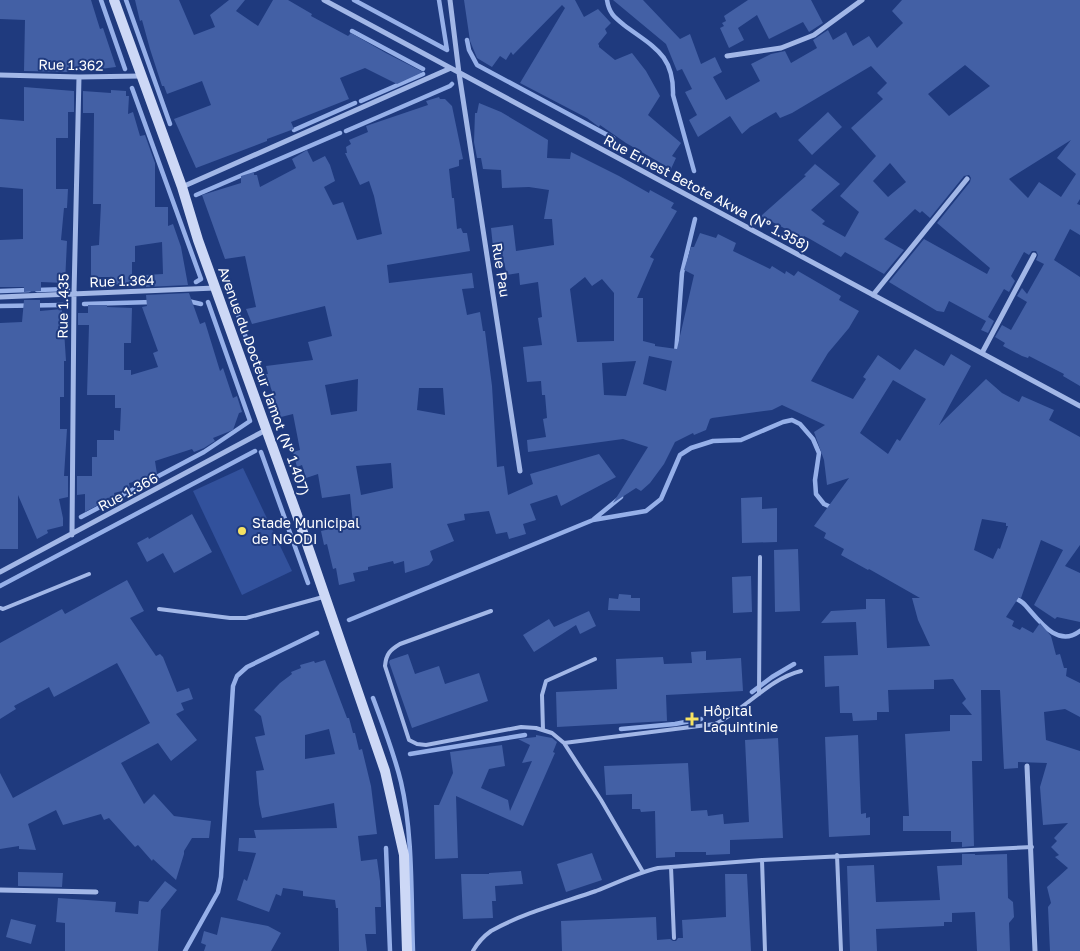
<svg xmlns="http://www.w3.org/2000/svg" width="1080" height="951" font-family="'Golos Text',sans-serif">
<rect width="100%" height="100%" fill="#1f3a7e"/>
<path fill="#32519c" d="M243 468 292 571 242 595 193 491Z"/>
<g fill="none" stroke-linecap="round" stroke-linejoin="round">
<path stroke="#96b0e9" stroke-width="4.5" d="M101 0 125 69
M126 0 170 124
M354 0 447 50
M439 0 447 50
M607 0C609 13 614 17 624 25 653 47 674 54 673 95L694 171
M352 31 423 69
M467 40 469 50 477 65 613 138
M132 88 201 279 196 282
M361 101 423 74
M294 130 355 103
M346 131 450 86 452 84
M196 195 340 133
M227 283 261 381
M37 290 68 289
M0 291 29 290
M188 301 201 304
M84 304 153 302
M0 306 63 305
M676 354 682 273 695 219
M261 452 308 583
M81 517 204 452 250 421 208 302
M594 519 621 497
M0 586 255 451
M1014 597C1018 600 1023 602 1026 606 1040 622 1058 648 1080 631
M349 620 593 520 646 511 661 499 680 455 691 448 713 441 741 440 783 422 792 420 800 424 813 439 819 453 815 480 816 494 824 504 833 508
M752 692 772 677 794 664
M373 698C383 725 394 753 401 782 413 833 411 898 413 951
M621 729 675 724 701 719
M410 754 525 735
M386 848 390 951
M185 951 218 892 221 877 233 686 237 676 247 667 317 633"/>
</g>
<path fill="#4360a5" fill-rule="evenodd" d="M0 0H91L100 29 103 28 116 67 100 69 69 68V72L24 71 25 20 0 19Z
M135 0H179L194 35 215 27 210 15 229 0H245L236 11 258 26 273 0H288L312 14 311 16 348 36 351 33 386 53 423 72 397 84 365 68 340 78 349 99 291 122 294 129 267 139V141L196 168 174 119 211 105 202 81 167 94 164 86H162L150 49 142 20 140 21Z
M464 0H575L584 17 598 9 611 23 605 29 607 33 598 44 599 45V47L615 60 632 53 646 71 660 96 648 115 681 143 672 156 676 158 671 169 626 143 600 125 599 127 587 118 520 83 565 8 562 5 513 55 511 52 506 60 500 56 492 67 477 58 470 41Z
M613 0H643L680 39 690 34 701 64 715 57 722 72 713 77 726 100 760 81 751 64 771 54 785 51 791 63 817 48 813 40 828 30 833 40 846 32 853 46 869 36 877 48 903 23 892 11 902 0H1080V199L1077 204 1080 205V235L1070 229 1054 260 1080 277V386L1063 376 1064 374 1029 356 1028 358 1022 356 1003 346 1005 343 995 337 1002 325 1011 330 1027 302 1017 296 1022 288 1027 294 1044 264 1036 260 1038 255 1036 251H1032L1029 255 1024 252 1011 276 1015 281 1009 292 1004 289 988 317 994 321 988 333 981 330 986 321 949 301 944 312 937 311 889 282 924 239 987 274 990 268 937 223 970 182 971 178 969 175 964 176 930 218 922 211 920 213 915 209 884 239 904 250 884 274 845 252 841 257 810 239 804 236 803 238 761 216 806 176 804 175 815 164 840 184 811 210 825 221 822 224 845 237 859 212 840 196 876 156 851 128 883 99 877 93 887 83 871 66 792 113 780 118 776 112 750 127 742 134 730 116 698 137 689 120 697 115 685 92 692 89 682 69 677 71 666 44ZM965 65 990 86 949 116 928 94ZM1071 140 1057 158 1076 174 1061 197 1039 182 1028 198 1009 179ZM890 163 906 182 888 197 873 181Z
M748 0H811L823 23 809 32 803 22 769 39 757 15 738 28 744 40 729 48 720 28 724 26 722 23 726 21 724 16Z
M24 87 74 91V112H68V138H56V189H68L67 208H64L61 240 67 241 65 283 41 282V291L24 292V287H0V240L23 239V189L0 187V119L24 121Z
M111 90 126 91V96H129L128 114 133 112 140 136 145 135 155 163V207H168V226L173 224 181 247 188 285 146 287 145 275 163 274 162 242 135 246V262H132V285L109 284V277H91V246L99 245 101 204H93L94 115V113H83V91L111 93Z
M439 97 440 99H445L452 106 463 159 459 160V166L449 169 452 198H454L457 229 461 228 463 233H467L470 251 387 265 389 283 472 273 474 288 462 289 467 315 480 312 483 331H485L492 386 497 467 504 466 508 495 533 484 530 474 599 454 616 477 561 506 557 495 530 504 536 520 523 524 526 534 509 539 507 532 496 534 489 511 464 514 465 520 447 524 454 541 430 551 433 560 429 565 405 573 404 561 394 564 393 561 368 567V570L353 573 355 581 339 585 336 568 333 569 327 544 324 545 321 531 353 524 350 494 322 498 318 474 306 478 302 465 297 467 293 452 300 450 293 414 281 417 266 374H268L266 366 313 360 308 342 332 336 325 306 252 324 246 309 256 307 245 256 225 259 202 195 241 183V176L254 172V175H257L260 187 296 168 292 159 307 150 313 162 325 156 330 165 335 181 324 187 333 205 343 202 357 240 382 234 374 196 369 181 360 185 345 153H347L346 147 351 144 349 140 368 132 366 126 422 107 428 105 426 101ZM358 379 357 411 331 415 325 385ZM419 388H443L445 415 417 410ZM391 463 393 488 361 495 356 466Z
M479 103 501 112 548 140 547 158 570 159 571 152 619 176 649 193 650 190 674 203 671 208 677 211 650 257 654 259 637 298H643V341L655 344V346L677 349 694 275 684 270 691 247H694L700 233 716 238 718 234 736 243 733 251 770 269 772 266 785 274 786 271 794 276 798 271 841 296 839 300 859 311 849 328 828 353 811 381 853 399 866 379 863 377 878 355 900 370 915 349 944 366 951 354 971 366 939 425 986 379 1002 393 1019 402 1022 396 1054 410 1049 420 1080 437V545L1065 566 1080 573V622L1057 617 1055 619 1034 605 1063 550 1041 540 1021 598 1019 597 1006 617 1014 621 1012 626 1020 630 1022 627 1033 633 1040 623 1051 636 1056 655 1060 654 1064 668H1067L1066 676 1080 683V717L1065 709 1044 712 1046 740 1080 751V951H1050L1048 907 1051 903 1047 887 1068 868 1055 857 1059 855 1051 847 1057 841 1054 838 1068 823 1043 825 1040 787 1047 763 1018 762V768L1004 769 1000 690H981L982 761H972L974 846 962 847V842H951V831H903V816H909L905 734 950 731V715H972L962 703 966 699 953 679 934 680V689L888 690 889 712H877V720L853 721 852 713H840L839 686 825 687 824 656 858 655 856 622 821 623 831 611 866 609V599H885L887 648 930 646 918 620 912 598H920L869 569 868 570 841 555 844 549 824 538 826 533 814 526 849 478 827 485 824 460 814 432 825 425 782 405 772 410 712 418 710 419 706 430 694 435 693 433 675 442 664 464 650 483 641 491 636 488 613 503 648 447 623 439 528 452 527 440 546 437 543 419 547 418 545 395H542L541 381 527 382 523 347 542 345 538 318 542 317 538 282 520 285 519 273 507 275 500 246 493 247 491 228 513 225 516 251 554 245 552 219H544L549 190 529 187 502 188 501 170 483 169 481 158H477L474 142 475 113H477ZM585 277 592 286 602 279 614 293V341L577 342 570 289ZM649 356 672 361 666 391 643 384ZM636 361 626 396 604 395 602 363ZM893 380 926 399 900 441 897 439 888 454 860 433ZM982 519 1006 523V526H1008L1000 549 998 548 993 559 974 550Z
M828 112 842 127 812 155 798 140Z
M189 293 200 324 205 322 220 371 223 368 233 398 237 396 242 412 239 413 233 430 213 438 215 441 204 448 194 452 192 449 155 461 157 474 154 475V477L129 483 130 489 114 493 115 496 85 512V494L77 495V476H92V457H97V440H114V430L120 431 121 408H115V395H87L89 325H78V313H88V305H107V307L132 308 131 343H124V370H131V375L158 367 153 353 158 351 142 307 147 306 146 295Z
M24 300H40V311L62 309V315L69 314V325H67V330H64L66 361H64V397H60V429H67L64 476H68V497L59 499 63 518V526L47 530 48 533 37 539 18 495V549H0V323L22 322Z
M762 497V509L777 508V542L742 543 741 498Z
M192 514 212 552 174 573 163 553 147 562 137 543 148 537 149 539Z
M798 549 800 611 775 612 774 550Z
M751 576 752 612 733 613 732 577Z
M127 580 144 611 130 618 156 656 160 654 163 657 177 692 189 688 193 699 181 703 184 710 176 714 197 740 171 761 158 743 121 763 144 804 154 794 174 816 211 821 209 838H192L184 851V854L176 880 153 859 152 861 138 845 135 847 109 818 104 820 101 814 63 825 56 810 28 824 36 850 19 849V846L0 849V773L13 798 150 723 117 663 54 697 49 687 14 706 16 709 0 719V643L62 609 65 614Z
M619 594 631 595V598H640V611L608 610 609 598 618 599Z
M589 611 596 626 580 634 576 625 534 652 523 635 549 619 554 627Z
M706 651V660L741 658 743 691 666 695 667 721 557 727 556 692 617 689 616 659 663 657 664 664 692 663 691 652Z
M408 654 415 674 439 666 445 684 479 673 488 701 412 728 389 662 390 660Z
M325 660 347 718H349L353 733H355L359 750 362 749 371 786 377 834 358 836 361 861 377 859 380 881 381 907H375L376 934H365L367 951H339L338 908H336L335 900 303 896V891L283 888 281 896 276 894 269 912 237 900 244 879 247 881 256 853 238 851 239 838H256L254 830 337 828 334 803 262 818 259 804 256 771 264 770 255 737 265 735 261 716 254 710 280 683 292 674 291 672 301 668 300 665 314 661 315 663ZM329 729 335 754 305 759V735Z
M536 735 552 738 557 742 553 752 555 753 523 826 456 796 458 858 435 859 434 805H439L453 773 450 752 502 745 505 766 489 769 481 788 508 800 510 811 532 761 522 763 530 745 518 739 536 737Z
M858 735 861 814 866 813V818L870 817V835L829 837 825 737Z
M778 738 783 838 730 840V854L706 855V852H675V857L656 858 655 811 641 812 640 809H632V794L606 795 604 766 688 763 691 811 707 810 708 816 723 814 724 824 749 822 745 740Z
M592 853 602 880 566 892 557 864Z
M962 854H975V855L1007 854 1008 898 1013 902 1014 917 1009 923 1010 951H977L975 912 952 913V922H944V926L876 929 877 951H850L847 866 874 865 876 902 940 900 937 866 962 865Z
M521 871 523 884 495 886 496 901H492L493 918 463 919 461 874H489V873Z
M18 872 63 873 62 887 18 886Z
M725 874H747L751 951H562L561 921 656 917 657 940 670 939 673 941H676L678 938H683L682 920 726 917Z
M165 881 177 890 161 910 158 951H65V923L56 922 58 898 116 902 115 912 138 914 139 901 148 902Z
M221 917 268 926 281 933 271 951H204L206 945 201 943 204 931 217 935Z
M11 919 36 925 31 944 6 937Z"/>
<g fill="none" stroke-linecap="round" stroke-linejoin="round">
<path stroke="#a2b7e7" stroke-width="4" d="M0 608 3 609 89 574
M159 609 230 618H246L323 597
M491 611 400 644C390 650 386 654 385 666L409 740 417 744 426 745 521 727 536 728 552 733 564 743 601 800 643 872
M759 694 760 557
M543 730 542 695 546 681 595 659
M564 743 715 724C745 710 768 679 801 671
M837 855 841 951
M762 860 765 951
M671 867 674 938
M473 951C477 944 484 936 491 931 523 913 561 903 596 891 617 883 636 873 658 868L762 860 1032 847"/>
<path stroke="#a2b7e7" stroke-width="5" d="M324 0 1080 406
M450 0 459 73 520 471
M727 56 781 48 814 35 862 0
M0 75 79 77 141 76
M182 187 451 68
M873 295 967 179
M0 297 215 288
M982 353 1034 255
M72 535 74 294 79 77
M0 572 266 430
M1027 766 1035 951
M0 890 96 892"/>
<path stroke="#cdd8f6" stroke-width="10" d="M114 0 182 187 198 240 297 515 385 771 404 855 407 951"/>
</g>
<g fill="#f6e262" stroke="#1f3a7e" stroke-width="2">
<circle cx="242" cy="531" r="5"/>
<path d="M689.5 711.5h5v5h5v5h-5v5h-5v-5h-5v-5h5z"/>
</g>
<g text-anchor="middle" stroke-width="4" stroke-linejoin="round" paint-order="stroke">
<g font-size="14" fill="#fff" stroke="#1f3a7e">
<text transform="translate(71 65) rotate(1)" y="5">Rue 1.362</text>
<text transform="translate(707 193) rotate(28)" y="5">Rue Ernest Betote Akwa (N° 1.358)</text>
<text transform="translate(501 270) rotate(81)" y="5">Rue Pau</text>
<text transform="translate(122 281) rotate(-2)" y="5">Rue 1.364</text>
<text transform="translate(63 306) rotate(-89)" y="5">Rue 1.435</text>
<text transform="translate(264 381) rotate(70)" y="5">Avenue du Docteur Jamot (N° 1.407)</text>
<text transform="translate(128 492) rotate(-28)" y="5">Rue 1.366</text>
</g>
<g font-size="14" fill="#fff" stroke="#1f3a7e" text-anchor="start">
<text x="252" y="528">Stade Municipal<tspan x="252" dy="16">de NGODI</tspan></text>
<text x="703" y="716">Hôpital<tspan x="703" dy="16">Laquintinie</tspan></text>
</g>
</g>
</svg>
